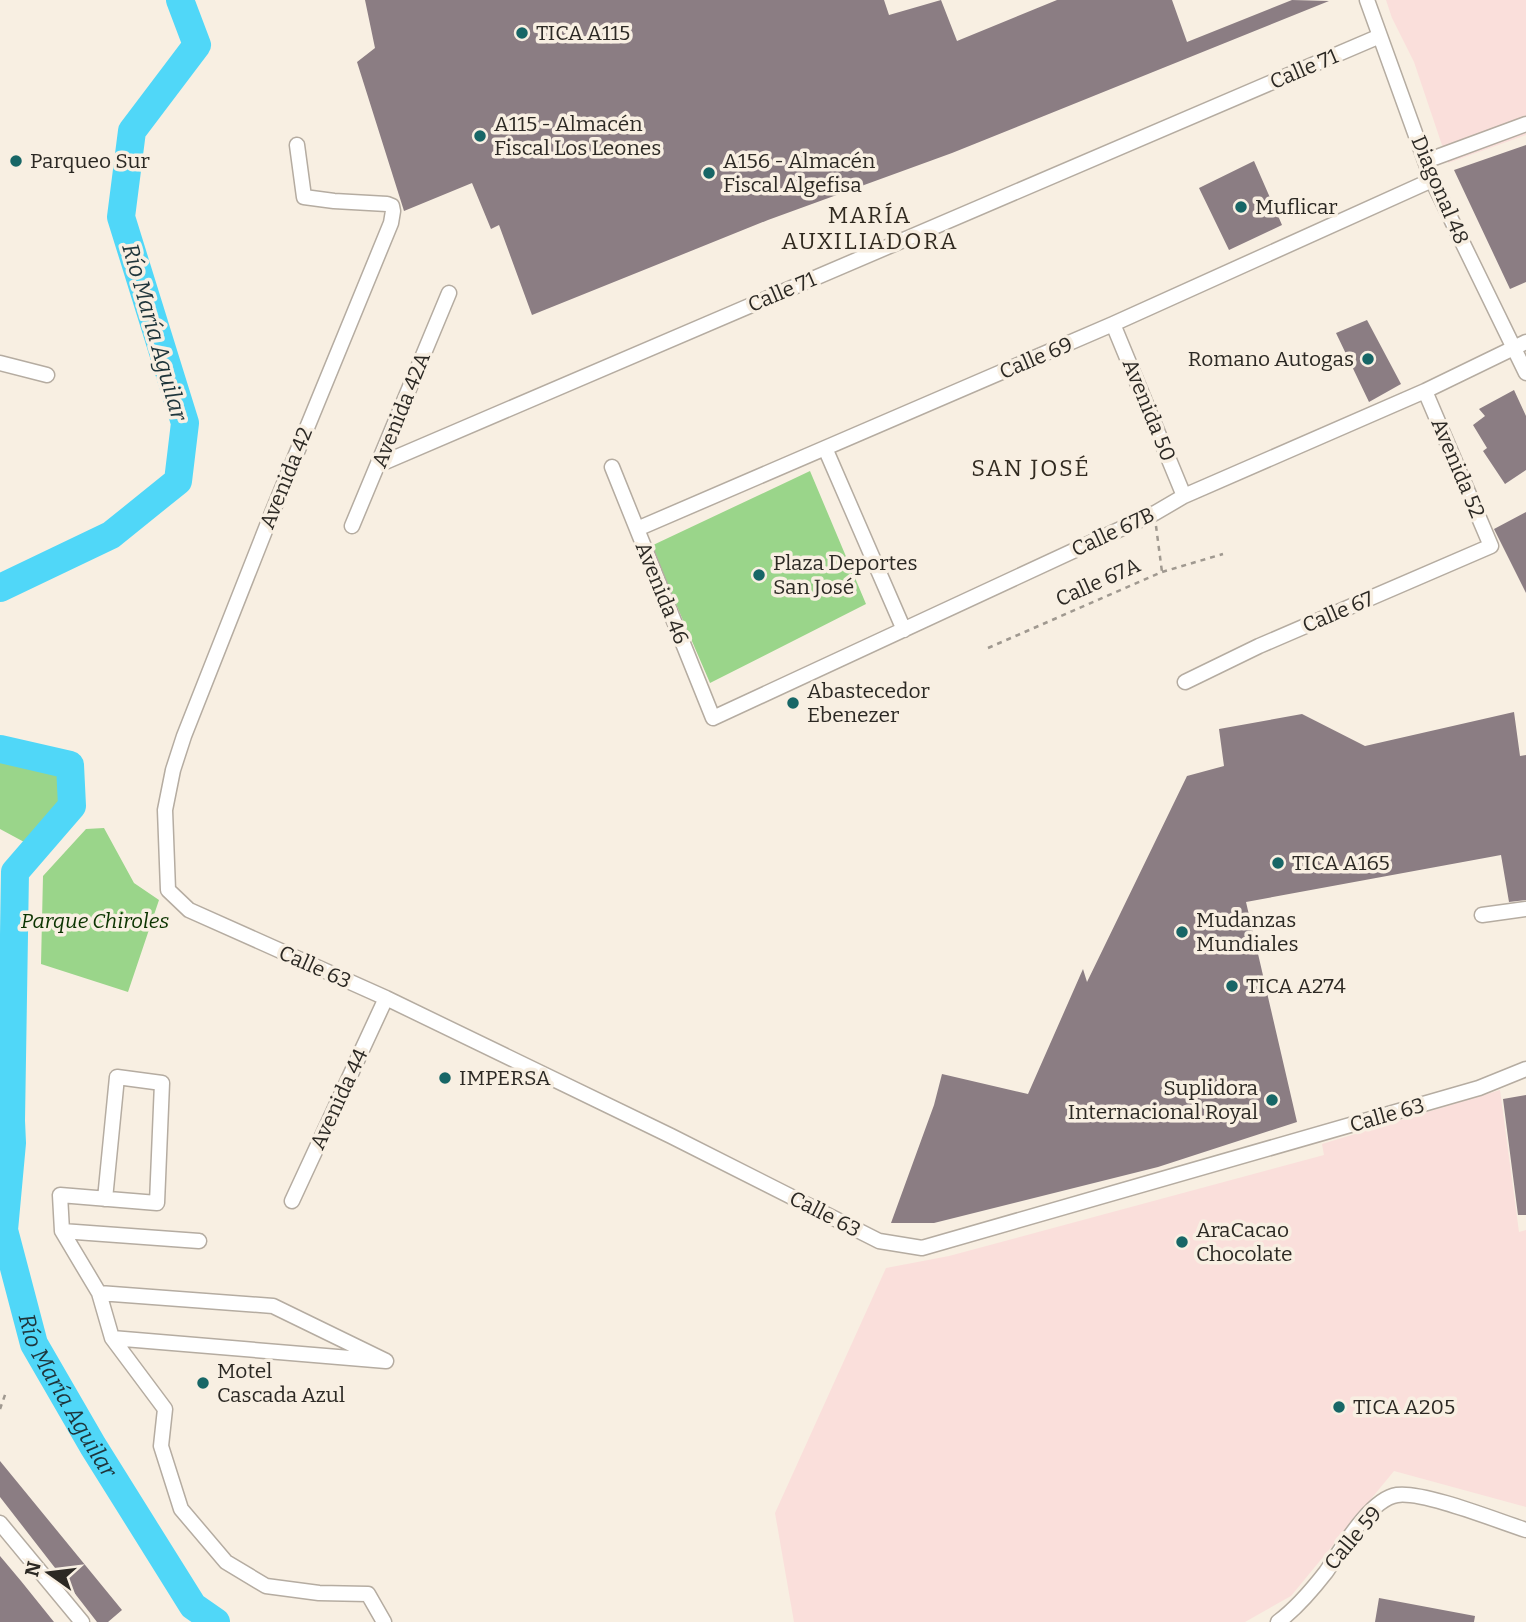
<svg xmlns="http://www.w3.org/2000/svg" width="1526" height="1622" font-family="Bitter,serif">
<rect width="100%" height="100%" fill="#f8efe2"/>
<path fill="#fadfdb" d="M1386 0H1526V135L1448 163 1414 62 1392 18Z
M1500 1090 1519 1232 1526 1230V1507L1394 1471 1291 1596 1245 1622H794L775 1513 886 1268 949 1256 1324 1155 1322 1144Z"/>
<path fill="#9ad58a" d="M810 471 866 604 710 683 651 546Z
M0 759 40 766 59 777 65 800 26 843 0 829Z
M104 828 134 883 159 900 128 992 41 964 43 876 86 829Z"/>
<g fill="none" stroke-linecap="round" stroke-linejoin="round">
<g stroke="#50d7f8" stroke-width="28">
<path d="M0 588 111 535 178 481 185 423 121 217 132 131 197 45 180 0"/>
<path id="s1" d="M0 749 70 765 72 806 15 872 11 1121 12 1143 4 1230 34 1344 93 1446 193 1606 216 1622"/>
</g>
</g>
<path fill="#8b7d83" d="M365 0H884L889 15 941 0 957 41 1057 0H1172L1187 42 1292 0 1329 1 952 153 768 220 532 315 499 225 491 229 472 183 404 211 357 62 375 48Z
M1526 145V282L1510 289 1454 170Z
M1254 161 1282 225 1229 250 1199 188Z
M1367 320 1401 384 1369 402 1336 333Z
M1514 390 1526 416V470L1505 484 1483 451 1487 448 1473 425 1485 416 1479 409Z
M1526 512V593L1494 529Z
M1514 712 1520 756 1526 755V900L1509 902 1501 855 1246 902 1297 1122 1158 1167 934 1223H891L934 1105 942 1074 1028 1094 1083 969 1087 982 1187 776 1224 766 1219 729 1302 714 1365 746Z
M1526 1095V1215H1518L1503 1099Z
M0 1461 122 1610 108 1622H97L0 1497Z
M0 1556 21 1581 54 1622H0Z
M1379 1598 1475 1616 1474 1622H1375Z"/>
<g fill="none" stroke-linecap="round" stroke-linejoin="round">
<g stroke="#b5aca1" stroke-width="17">
<path id="minor" d="M1367 0 1432 180 1526 373
M297 145 304 197 334 201 387 204 392 206 393 211 391 223 272 513 184 736 173 770 165 810 168 890 189 910 386 998 671 1136 879 1241 922 1248 1479 1088 1526 1069
M1426 161 1526 124
M1113 324 1184 496
M0 363 47 375
M825 448 904 630
M378 465 1380 36
M612 467 713 718 1155 513 1184 496 1425 391 1526 342
M352 526 449 293
M637 529 1113 324 1432 180
M1185 682 1259 646 1491 546 1425 391
M1482 915 1526 909
M105 1199 117 1077 162 1083 157 1203 60 1195 62 1231 99 1293 112 1338 165 1409 161 1446 181 1509 226 1562 266 1586 319 1593 368 1594 384 1622
M292 1201 386 998
M62 1231 199 1241
M99 1293 273 1306 386 1361 112 1338
M0 1523 82 1622
M1278 1622C1297 1608 1312 1590 1326 1572 1341 1550 1370 1499 1397 1495 1423 1491 1498 1521 1526 1530"/>
</g>
<path stroke="#a09990" stroke-width="2.5" stroke-dasharray="5 5" stroke-linecap="butt" d="M1156 526 1162 572
M988 648 1162 572 1223 554
M0 1409 6 1392"/>
<use href="#minor" stroke="#fff" stroke-width="14"/>
</g>
<g fill="#176666" stroke="#f8efe2" stroke-width="2.5">
<circle cx="522" cy="33" r="7"/>
<circle cx="480" cy="136" r="7"/>
<circle cx="16" cy="161" r="7"/>
<circle cx="709" cy="173" r="7"/>
<circle cx="1241" cy="207" r="7"/>
<circle cx="1368" cy="359" r="7"/>
<circle cx="759" cy="575" r="7"/>
<circle cx="793" cy="703" r="7"/>
<circle cx="1278" cy="863" r="7"/>
<circle cx="1182" cy="932" r="7"/>
<circle cx="1232" cy="986" r="7"/>
<circle cx="445" cy="1078" r="7"/>
<circle cx="1272" cy="1100" r="7"/>
<circle cx="1182" cy="1242" r="7"/>
<circle cx="203" cy="1383" r="7"/>
<circle cx="1339" cy="1407" r="7"/>
</g>
<g text-anchor="middle" stroke-width="7" stroke-linejoin="round" paint-order="stroke">
<g font-size="21" fill="#2c2924" stroke="#f8efe2" text-anchor="start">
<text x="536" y="40">TICA A115</text>
<text x="494" y="131">A115 - Almacén<tspan x="494" dy="24">Fiscal Los Leones</tspan></text>
<text x="30" y="168">Parqueo Sur</text>
<text x="723" y="168">A156 - Almacén<tspan x="723" dy="24">Fiscal Algefisa</tspan></text>
<text x="1255" y="214">Muflicar</text>
<text x="1354" y="366" text-anchor="end">Romano Autogas</text>
<text x="773" y="570">Plaza Deportes<tspan x="773" dy="24">San José</tspan></text>
<text x="807" y="698">Abastecedor<tspan x="807" dy="24">Ebenezer</tspan></text>
<text x="1292" y="870">TICA A165</text>
<text x="1196" y="927">Mudanzas<tspan x="1196" dy="24">Mundiales</tspan></text>
<text x="1246" y="993">TICA A274</text>
<text x="459" y="1085">IMPERSA</text>
<text x="1258" y="1095" text-anchor="end">Suplidora<tspan x="1258" dy="24">Internacional Royal</tspan></text>
<text x="1196" y="1237">AraCacao<tspan x="1196" dy="24">Chocolate</tspan></text>
<text x="217" y="1378">Motel<tspan x="217" dy="24">Cascada Azul</tspan></text>
<text x="1353" y="1414">TICA A205</text>
</g>
<g font-size="21" fill="#2c2924" stroke="#f8efe2">
<text transform="translate(1304 69) rotate(-23)" y="7">Calle 71</text>
<text transform="translate(1440 190) rotate(67)" y="7">Diagonal 48</text>
<text transform="translate(782 292) rotate(-23)" y="7">Calle 71</text>
<text transform="translate(1036 358) rotate(-23)" y="7">Calle 69</text>
<text transform="translate(401 410) rotate(-68)" y="7">Avenida 42A</text>
<text transform="translate(1149 410) rotate(68)" y="7">Avenida 50</text>
<text transform="translate(1458 468) rotate(67)" y="7">Avenida 52</text>
<text transform="translate(286 478) rotate(-68)" y="7">Avenida 42</text>
<text transform="translate(1113 532) rotate(-25)" y="7">Calle 67B</text>
<text transform="translate(1098 582) rotate(-24)" y="7">Calle 67A</text>
<text transform="translate(662 593) rotate(68)" y="7">Avenida 46</text>
<text transform="translate(1338 612) rotate(-23)" y="7">Calle 67</text>
<text transform="translate(315 967) rotate(24)" y="7">Calle 63</text>
<text transform="translate(339 1099) rotate(-65)" y="7">Avenida 44</text>
<text transform="translate(1387 1115) rotate(-16)" y="7">Calle 63</text>
<text transform="translate(825 1214) rotate(27)" y="7">Calle 63</text>
<text transform="translate(1353 1538) rotate(-50)" y="7">Calle 59</text>
</g>
<g font-size="21" font-style="italic" fill="#0b3400" stroke="#f8efe2">
<text x="95" y="928">Parque Chiroles</text>
</g>
<g font-size="23" letter-spacing="2" fill="#312a20" stroke="#f8efe2">
<text x="870" y="223">MARÍA<tspan x="870" dy="26">AUXILIADORA</tspan></text>
<text x="1031" y="476">SAN JOSÉ</text>
</g>
<g font-size="23" font-style="italic" fill="#1e353b" stroke="#f8efe2">
<text transform="translate(155 332) rotate(74)" y="8">Río María Aguilar</text>
<text dy="8" stroke="none"><textPath href="#s1" startOffset="737">Río María Aguilar</textPath></text>
</g>
</g>
<g transform="translate(49 1573) rotate(284)" stroke="#f8efe2" stroke-width="5" paint-order="stroke">
<path d="M0-5L12 26L0 18L-12 26Z" fill="#2c2924"/>
<text y="-10" font-size="19" font-weight="bold" text-anchor="middle" fill="#2c2924">N</text>
</g>
</svg>
